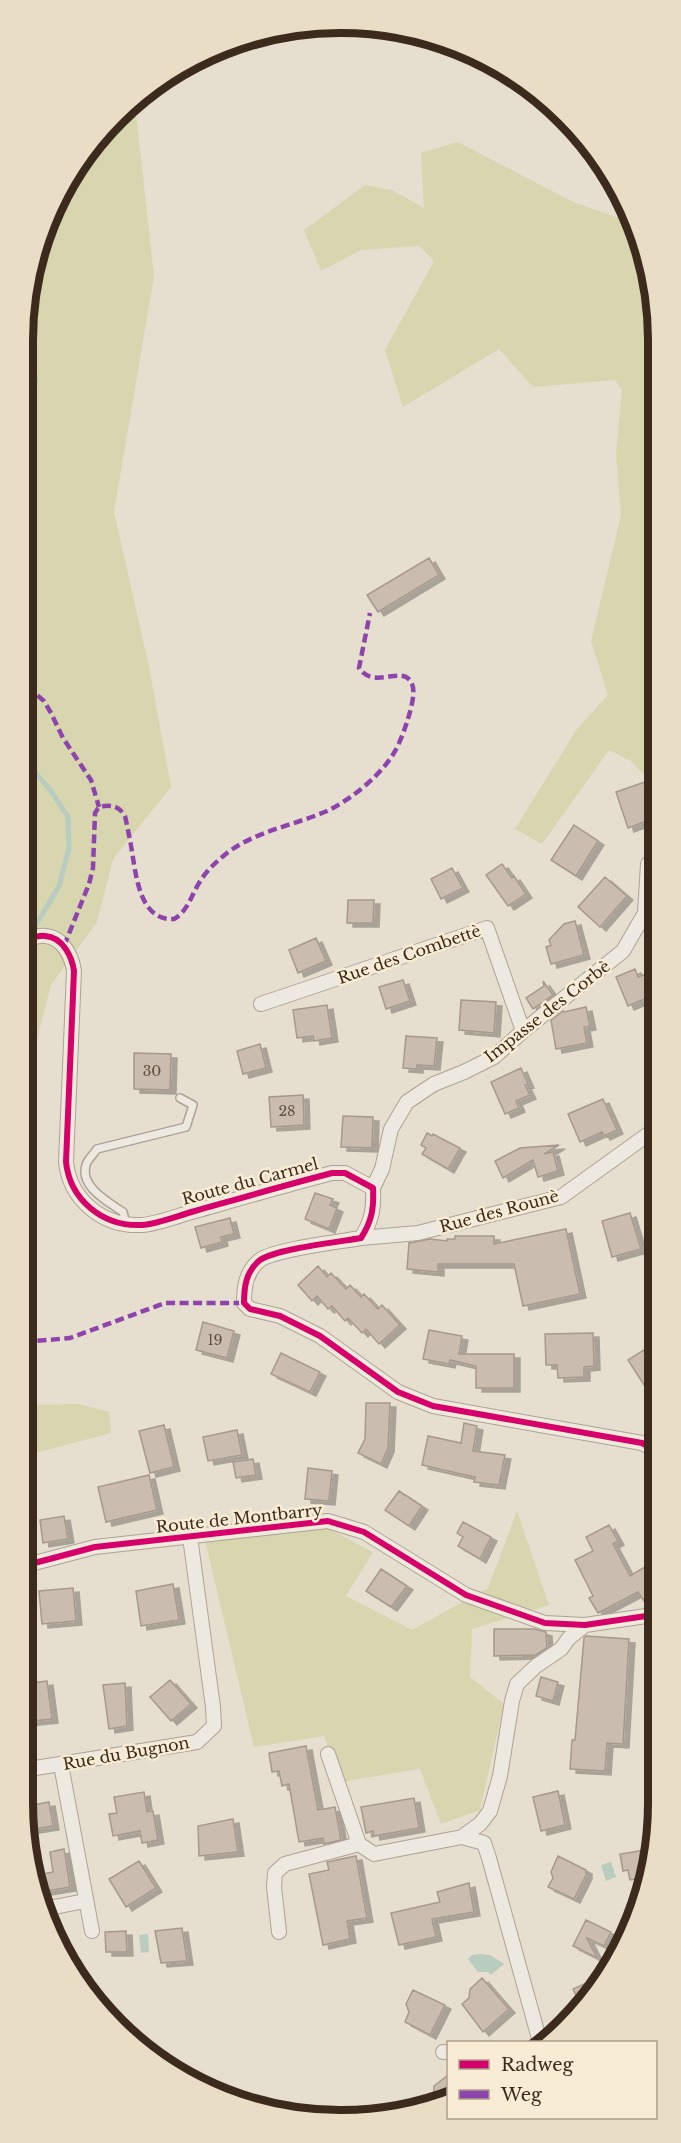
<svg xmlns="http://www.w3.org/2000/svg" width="681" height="2143" font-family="'Libre Baskerville',serif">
<defs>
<filter id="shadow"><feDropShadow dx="6" dy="4" stdDeviation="0" flood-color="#0004"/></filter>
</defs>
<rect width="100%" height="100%" fill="#e6dece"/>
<path fill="#d7d6af" d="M135 105 154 276 114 512 149 667 171 787 113 859 97 922 51 985 25 1086 29 278 76 164Z
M458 142 573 202 633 223 656 299 655 435H653L655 467V787L631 761 609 750 542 844 515 829 577 729 608 695 591 641 621 515 616 454 622 390 615 380 533 387 499 349 403 407 385 350 434 261 419 246 361 250 321 271 304 230 365 185 392 190 424 208 421 153Z
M79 1404 109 1412 111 1433 24 1456V1405Z
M517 1511 549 1605 472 1629 470 1677 504 1704 480 1810 441 1824 420 1769 340 1782 324 1736 254 1747 205 1540 327 1528 373 1552 346 1596 412 1630 488 1588Z"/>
<path fill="#b9ccc0" d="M611 1862 616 1877 606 1881 601 1865Z
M148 1934 149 1952 141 1953 139 1935Z
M481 1954 490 1955 504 1964 491 1975 488 1972H478L468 1959 472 1955Z"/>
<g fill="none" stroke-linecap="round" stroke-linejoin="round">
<path stroke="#b9ccc0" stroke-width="5" d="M28 420 36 380 28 339
M26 996 33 979 31 953 36 925 59 886 69 848 68 817 51 791 38 776 31 763 34 723 27 711"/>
</g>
<path fill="#cabcae" stroke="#a7998d" stroke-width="1.5" filter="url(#shadow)" d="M429 558 439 575 378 612 367 595Z
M648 781 655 799V818L628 828 616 792Z
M574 825 598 841 576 876 551 860Z
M502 864 512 878 514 876 526 894 508 906 486 875Z
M452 868 463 888 441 899 431 879Z
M605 877 627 896 600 927 578 907Z
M348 900H374L373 923H347Z
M575 921 584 955 551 964 546 947 551 945 549 940 564 924Z
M316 938 326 961 298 973 289 950Z
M635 969 638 977 654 971V995L628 1006 616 977Z
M403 980 410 1001 386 1009 379 987Z
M543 981 553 995 533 1009 526 998 544 986Z
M461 1000 496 1002 494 1033 459 1030Z
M327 1005 332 1038 314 1041 313 1036 297 1038 293 1010Z
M586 1007 590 1026 584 1027 587 1043 556 1049 551 1020 563 1011 564 1012Z
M406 1036 437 1038 434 1066 417 1065V1069L403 1068Z
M260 1044 266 1068 243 1074 237 1051Z
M134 1053 171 1054 170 1090 134 1089Z
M521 1068 528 1084 525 1085 530 1095 516 1101 519 1108 505 1114 491 1082Z
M303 1095 304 1125 271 1127 269 1097Z
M603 1099 617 1130 604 1136 602 1132 580 1142 568 1114Z
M343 1116 373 1117 372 1148 341 1147Z
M427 1133 432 1136 433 1134 460 1148 448 1169 422 1154 426 1148 421 1145Z
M559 1145 544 1154 553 1152 558 1171 538 1177 533 1160 503 1178 495 1161 520 1148Z
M315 1193 333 1199 330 1205 337 1208 329 1229 305 1219Z
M630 1213 641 1249 612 1257 602 1221Z
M230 1218 234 1234 221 1237 222 1242 201 1248 195 1227Z
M566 1229 580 1294 523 1306 514 1264H438V1272L407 1269 409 1243 430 1239 447 1241V1239H455V1236H494V1244Z
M318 1266 327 1277 331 1273 346 1289 350 1285 361 1297 364 1294 378 1309 382 1305 400 1325 379 1344 366 1329 362 1333 348 1318 345 1321 332 1306 328 1309 317 1296 312 1301 298 1285Z
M203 1322 234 1331 227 1358 196 1350Z
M429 1330 462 1336 459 1354H514V1388H476V1366L450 1360 449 1364 423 1359Z
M593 1333 594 1366 584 1367V1377L558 1378 557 1365H546L545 1334Z
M653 1344V1399L628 1360Z
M281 1353 320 1372 310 1392 271 1374Z
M366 1403H390L388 1448 381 1464 358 1453 365 1439Z
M464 1423 477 1426 473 1451 505 1455 499 1485 474 1482 475 1477 422 1465 428 1436 461 1443Z
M164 1425 174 1467 150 1473 139 1431Z
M237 1430 242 1455 208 1461 203 1437Z
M253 1459 256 1475 236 1478 233 1462Z
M308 1468 332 1471 329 1501 305 1499Z
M149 1475 157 1510 106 1522 98 1487Z
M399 1491 422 1506 409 1526 385 1510Z
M64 1516 68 1539 43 1543 40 1520Z
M463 1522 491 1537 480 1559 458 1546 463 1537 457 1533Z
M609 1525 618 1541 613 1544 630 1576 653 1562V1606L648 1607 638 1592 598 1613 589 1598 593 1596 575 1560 593 1551 586 1537Z
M381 1569 407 1586 391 1607 366 1591Z
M173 1584 179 1620 141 1626 136 1591Z
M73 1588 76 1621 42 1624 39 1591Z
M494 1629H535L546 1632 547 1648 536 1655 494 1656Z
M586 1636 629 1639 623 1744 607 1743 605 1771 570 1769 572 1740H575L584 1638Z
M541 1677 558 1682 553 1701 536 1696Z
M170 1680 191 1704 171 1721 150 1697Z
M47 1681 52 1719 23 1722V1694L31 1693 30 1683Z
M125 1683 127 1726 109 1729 103 1685Z
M306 1746 318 1810 335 1807 341 1840 324 1844 323 1838 299 1842 289 1784 282 1786 279 1771 272 1772 269 1753Z
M558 1791 565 1825 541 1831 533 1797Z
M144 1792 147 1812 153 1811 158 1840 142 1843 140 1831 113 1836 109 1814 117 1813 114 1797Z
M414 1798 419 1828 374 1836 373 1831 366 1833 361 1807Z
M49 1802 53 1826 28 1830 23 1807Z
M233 1819 238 1852 199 1856 198 1826Z
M64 1849 70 1887 40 1892 37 1875 53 1872 50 1852Z
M652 1849V1865L647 1877 630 1880 628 1870 623 1871 620 1854Z
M356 1856 367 1918 347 1921 350 1939 323 1945 309 1874 329 1870 327 1862Z
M558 1856 586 1870V1875L574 1899 548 1887 553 1878 551 1872Z
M139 1861 156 1888 126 1907 109 1879Z
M469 1883 474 1912 432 1919 436 1937 399 1945 391 1913 440 1902 437 1892Z
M586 1920 611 1932 604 1946 587 1938 597 1958 573 1946Z
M182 1928 187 1961 161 1963 155 1931Z
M126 1931 127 1952H106L105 1932Z
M608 1973 605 1979 580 2004 573 1989Z
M482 1978 509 2009 483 2032 462 2004 469 1998 470 1989Z
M413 1990 445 2005 430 2035 405 2022 409 2012 406 2004Z
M448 2075V2098L443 2100 434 2096V2086Z"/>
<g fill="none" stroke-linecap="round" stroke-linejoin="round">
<g stroke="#aca396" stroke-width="10">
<path id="lane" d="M126 1224 123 1212C110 1203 79 1187 86 1165 87 1160 94 1154 97 1149L186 1127 193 1105 180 1098"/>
</g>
<g stroke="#aca396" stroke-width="16">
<path id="street" d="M26 939C32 938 39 935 45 936 63 937 72 957 74 971L66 1162C70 1200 103 1227 142 1225 157 1224 180 1215 195 1211 241 1198 286 1185 332 1173H345L373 1188C374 1208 372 1221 361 1238 338 1242 276 1249 260 1260 246 1271 244 1287 244 1303L250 1309 280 1316 320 1336 398 1392 433 1406 642 1443 653 1449
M261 1004 487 928 523 1031
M373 1188 382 1169 391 1129 407 1102 434 1084 464 1072 494 1057 523 1031 623 951 645 913 648 864
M361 1238 418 1233 561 1197 654 1130
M23 1566 95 1547 328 1521 364 1532 466 1595 545 1623 585 1625 653 1615
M328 1754 359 1844
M61 1765 92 1931
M23 1770 197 1742 214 1726 213 1707 190 1537
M462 1837 484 1843 489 1858 540 2042
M44 1909 85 1901
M279 1932 274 1887 275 1873 285 1864 359 1844 374 1854 462 1837 480 1824 490 1811 500 1776 512 1701 517 1684 536 1666 561 1649 569 1638 585 1625
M443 2052H448"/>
</g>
<use href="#lane" stroke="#eee9e0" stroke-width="7"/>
<use href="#street" stroke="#eee9e0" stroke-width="14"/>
<path stroke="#8e44ad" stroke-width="4.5" stroke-dasharray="9 4.5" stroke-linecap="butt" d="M27 687 44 701 51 713 63 738 91 780 99 807
M64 946 89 884 93 868 95 813 99 807C111 804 119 806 125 816 128 830 131 844 133 858 137 882 142 921 174 919 188 911 191 896 199 883 206 871 216 862 227 853 256 831 295 825 327 811 350 800 376 779 390 759 398 748 403 734 407 722 410 712 417 691 411 682 402 665 374 690 359 668L370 613
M24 1342 70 1338 165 1303H244"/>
<g stroke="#f8ecd4" stroke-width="10">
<path id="cycleway" d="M26 939C32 938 39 935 45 936 63 937 72 957 74 971L66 1162C70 1200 103 1227 142 1225 157 1224 180 1215 195 1211 241 1198 286 1185 332 1173H345L373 1188C374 1208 372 1221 361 1238 338 1242 276 1249 260 1260 246 1271 244 1287 244 1303L250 1309 280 1316 320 1336 398 1392 433 1406 642 1443 653 1449
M23 1566 95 1547 328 1521 364 1532 466 1595 545 1623 585 1625 653 1615"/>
</g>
<use href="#cycleway" stroke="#d6006c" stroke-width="6"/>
</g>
<g text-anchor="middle" stroke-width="5" stroke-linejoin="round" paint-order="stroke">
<g font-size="14" fill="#604f41">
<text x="152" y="1076">30</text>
<text x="287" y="1116">28</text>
<text x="215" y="1345">19</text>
</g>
<g font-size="16" fill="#3c2b1d" stroke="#f8ecd4">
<text transform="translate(409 954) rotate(-19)" y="6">Rue des Combettè</text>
<text transform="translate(547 1011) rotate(-38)" y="6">Impasse des Corbè</text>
<text transform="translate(250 1181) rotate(-15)" y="6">Route du Carmel</text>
<text transform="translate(499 1211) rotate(-15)" y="6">Rue des Rounè</text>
<text transform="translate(239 1518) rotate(-6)" y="6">Route de Montbarry</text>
<text transform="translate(126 1753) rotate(-10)" y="6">Rue du Bugnon</text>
</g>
</g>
<path d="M0 0H681V2143H0ZM340 33H341A307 307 0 0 1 648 340V1803A307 307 0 0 1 341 2110H340A307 307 0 0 1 33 1803V340A307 307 0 0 1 340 33Z" fill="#e9ddc5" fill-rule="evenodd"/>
<path fill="none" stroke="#3c2b1d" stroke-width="8" d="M340 33H341A307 307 0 0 1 648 340V1803A307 307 0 0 1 341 2110H340A307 307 0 0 1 33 1803V340A307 307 0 0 1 340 33Z"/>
<rect x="447" y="2041" width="210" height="78" fill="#f8ecd4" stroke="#ad9f8b" stroke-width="1.5"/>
<rect x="459" y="2060" width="30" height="9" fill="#d6006c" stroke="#ad9f8b" stroke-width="1.5"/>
<text x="501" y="2071" font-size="18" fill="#3c2b1d">Radweg</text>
<rect x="459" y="2090" width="30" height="9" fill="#8e44ad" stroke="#ad9f8b" stroke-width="1.5"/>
<text x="501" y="2101" font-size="18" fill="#3c2b1d">Weg</text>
</svg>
